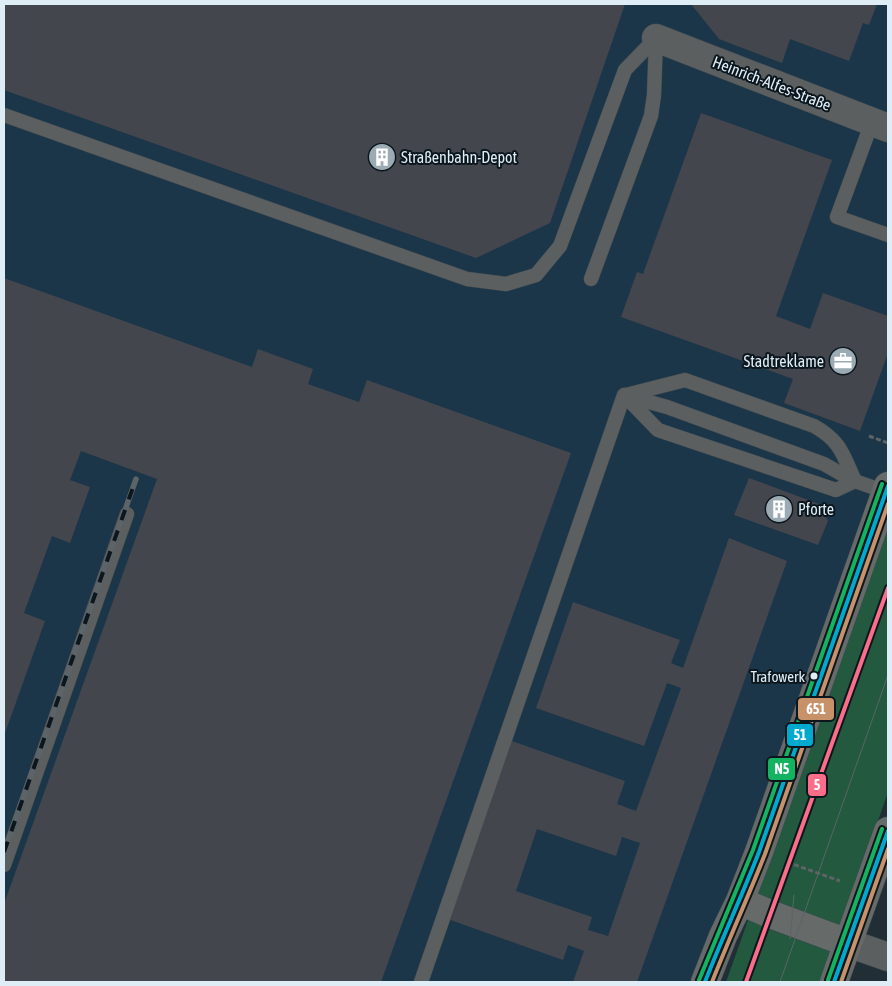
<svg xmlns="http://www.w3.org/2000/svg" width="892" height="986" font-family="'Asap Condensed',sans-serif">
<rect width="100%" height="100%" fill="#212e36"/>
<path fill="#1b3648" d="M4 4H888V526L703 982H4Z"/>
<path fill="#22593f" d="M888 527V792L822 982H726Z"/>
<path fill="#44464e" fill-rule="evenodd" d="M4 4H625L550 223 476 258 4 90Z
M691 4H877L869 25 863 23 849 61 790 39 782 63 719 39Z
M701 113 832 160 776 316 810 329 823 293 888 316V353L860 431 784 403 793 379 621 317 637 272 643 274Z
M4 278 252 367 258 349 313 369 308 384 359 402 367 380 571 453 381 982H4V904L157 479 81 451 70 480 90 487 70 543 52 536 24 613 45 621 4 736Z
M749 478 819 504 828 521 818 545 734 515Z
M729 538 787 561 637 982H573L584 951 568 945 563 960 445 918 509 740 625 781 617 804 636 811 681 688 667 683 644 746 536 708 573 602 680 640 671 663 683 668ZM537 829 616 856 622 837 640 843 608 936 588 930 592 917 516 891Z"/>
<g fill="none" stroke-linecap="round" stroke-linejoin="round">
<g stroke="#414c53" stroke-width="15">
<path id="lane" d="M4 115 467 279 506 284 536 275 560 246 625 70 656 38
M872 122 837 217 888 235
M591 279 651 116 654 95 656 38
M624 395 667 407 824 464 852 480 886 492
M626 395 685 380 814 426C841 441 843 455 855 481
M625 396 658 430 836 490 855 481
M4 865 127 514
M421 982 624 395"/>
</g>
<g stroke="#414c53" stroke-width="29">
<path id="street" d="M656 38 888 128
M848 943 888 957"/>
</g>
<g stroke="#414c53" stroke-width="29">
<path id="secondary" d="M740 901 770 914 848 943
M705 982 723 936 740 901 759 852 888 486
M834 982 888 831"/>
</g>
<path stroke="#5e6466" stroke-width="3" stroke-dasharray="5 2.5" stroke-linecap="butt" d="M869 436 888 443
M787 862 840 881"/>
<use href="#lane" stroke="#5b5f5f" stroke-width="14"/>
<use href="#street" stroke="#5b5f5f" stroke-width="28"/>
<use href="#secondary" stroke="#666b6a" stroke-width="28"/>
<path stroke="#5c6467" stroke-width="1" d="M790 939 794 895
M780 982 888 675"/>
<g stroke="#5c6467" stroke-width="5.5">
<path id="rail" d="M4 852 136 479"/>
</g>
<use href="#rail" stroke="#0c161d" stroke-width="4" stroke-dasharray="11" stroke-linecap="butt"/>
<g stroke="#0c161d" stroke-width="8">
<path id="bus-1" d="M705 982C722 938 742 896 759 852L888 486
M834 982 888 831"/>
</g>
<g stroke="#0c161d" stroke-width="8">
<path id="bus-2" d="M712 982C729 939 748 897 765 854L888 504
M841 982 888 849"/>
</g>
<g stroke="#0c161d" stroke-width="8">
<path id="bus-3" d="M699 980 753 850 882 484
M828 980 882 829"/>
</g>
<use href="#bus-1" stroke="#00a9ce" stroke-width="4"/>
<use href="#bus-2" stroke="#c7916a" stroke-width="4"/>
<use href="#bus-3" stroke="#13b361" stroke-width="4"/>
<g stroke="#0c161d" stroke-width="8">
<path id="tram-1" d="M746 982 888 588"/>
</g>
<use href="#tram-1" stroke="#fb6d88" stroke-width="4"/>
</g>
<defs>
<g id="building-disc" transform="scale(1.4375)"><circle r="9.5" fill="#9caab3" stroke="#0c161d"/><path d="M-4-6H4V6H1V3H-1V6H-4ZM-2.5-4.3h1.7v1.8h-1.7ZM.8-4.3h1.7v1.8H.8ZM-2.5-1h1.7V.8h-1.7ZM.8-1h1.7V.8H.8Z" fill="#fff"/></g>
<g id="office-disc" transform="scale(1.4375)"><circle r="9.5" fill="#9caab3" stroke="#0c161d"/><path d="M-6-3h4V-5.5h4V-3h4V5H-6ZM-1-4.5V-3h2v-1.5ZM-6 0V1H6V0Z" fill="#fff"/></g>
</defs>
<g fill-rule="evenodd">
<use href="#building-disc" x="382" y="157"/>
<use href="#office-disc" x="843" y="361"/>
<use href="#building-disc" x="779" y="509"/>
</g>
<circle fill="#dfedf7" stroke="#0c161d" stroke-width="2" cx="814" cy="676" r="4.5"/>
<g text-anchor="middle" stroke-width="4" stroke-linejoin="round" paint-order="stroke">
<g font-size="15" fill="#dfedf7" stroke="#0c161d" text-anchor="end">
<text x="805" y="682">Trafowerk</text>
</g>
<g font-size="16" fill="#dfedf7" stroke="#0c161d">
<text transform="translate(772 83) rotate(21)" y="6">Heinrich-Alfes-Straße</text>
</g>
<g font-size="16" fill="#dfedf7" stroke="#0c161d" text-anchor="start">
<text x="401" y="163">Straßenbahn-Depot</text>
<text x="824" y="367" text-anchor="end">Stadtreklame</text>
<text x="798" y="515">Pforte</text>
</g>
</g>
<g stroke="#0c161d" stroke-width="2">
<rect x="797" y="697" width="38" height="24" rx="5" fill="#c7916a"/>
<rect x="786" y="723" width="28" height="24" rx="5" fill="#00a9ce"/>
<rect x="767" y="757" width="29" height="24" rx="5" fill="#13b361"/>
<rect x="807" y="773" width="20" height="24" rx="5" fill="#fb6d88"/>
</g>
<g font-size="14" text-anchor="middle" font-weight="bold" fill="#fff">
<text x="816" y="714">651</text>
<text x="800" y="740">51</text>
<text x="782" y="774">N5</text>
<text x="817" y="790">5</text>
</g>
<rect width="892" height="986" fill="none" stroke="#dfedf7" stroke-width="10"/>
</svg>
